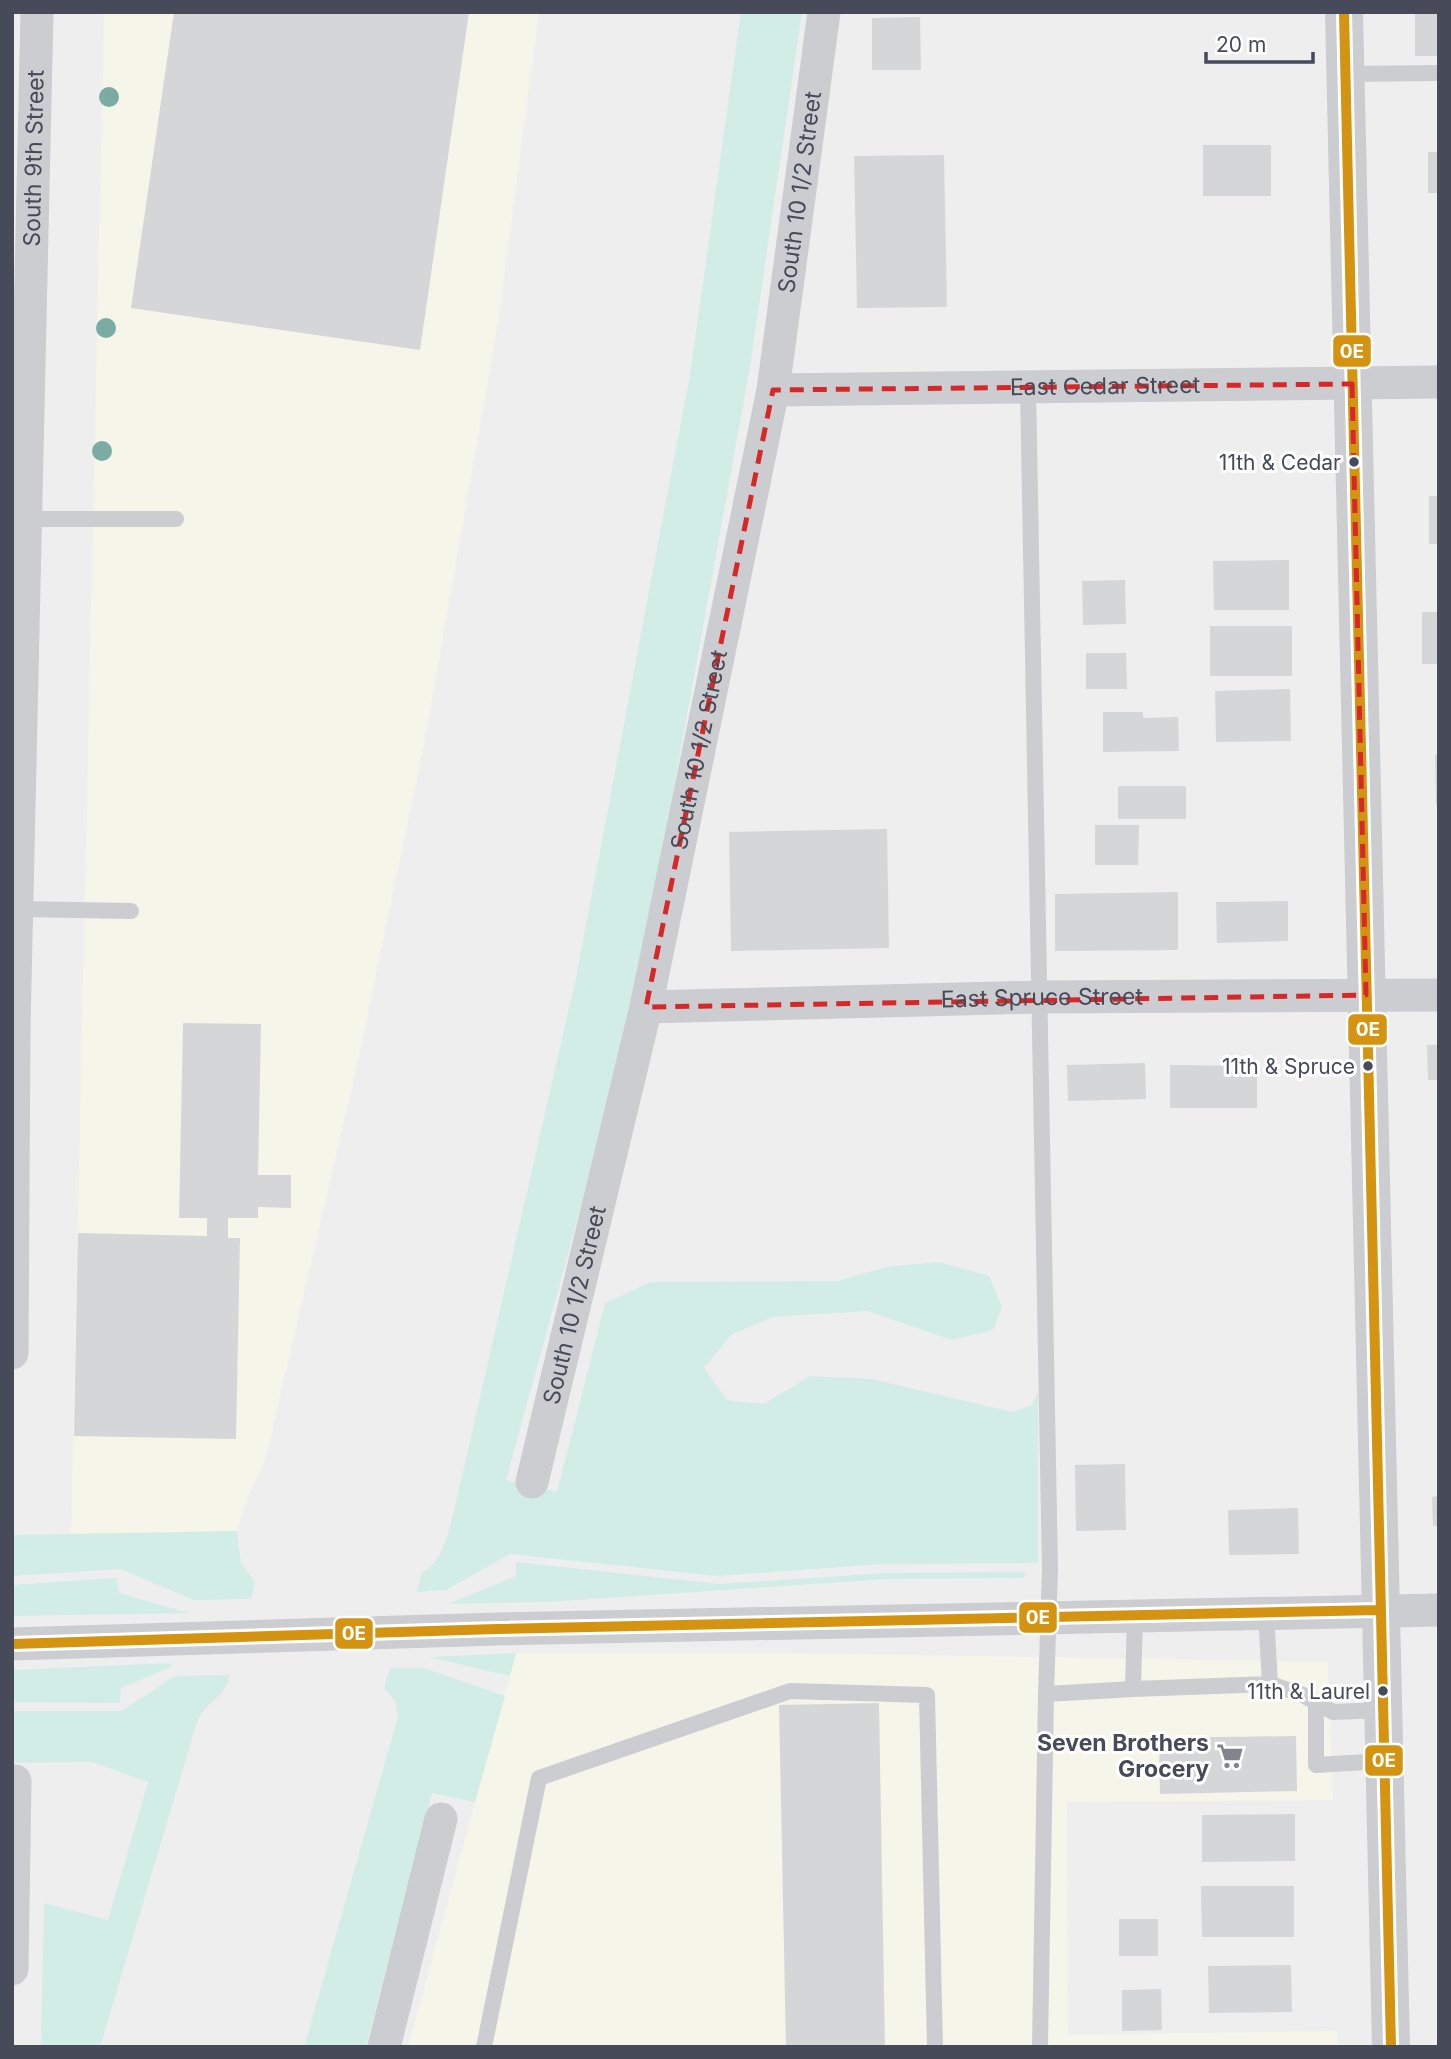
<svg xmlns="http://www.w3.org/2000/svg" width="1451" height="2059" font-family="Inter,sans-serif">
<rect width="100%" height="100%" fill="#eee"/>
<path fill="#f5f5ea" d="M104 12H539L499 317 424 745 356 1070 265 1461 248 1497 237 1531 71 1535Z
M516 1653H785L1328 1662 1333 1800 1067 1802 1068 2035 1337 2031 1338 2047H408Z"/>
<path fill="#d2ede5" d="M741 12H802L750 367 641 970 581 1207 506 1480 557 1492 605 1303 651 1282 837 1281 887 1267 939 1262 989 1276 1002 1307 993 1330 952 1340 867 1311 772 1317 731 1335 704 1368 727 1400 764 1404 810 1376 872 1379 1012 1412 1032 1405 1038 1392V1563L882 1564 717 1576 510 1554 446 1590 417 1592 422 1572C443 1562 448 1533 454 1511L577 973 690 374Z
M237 1531 241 1563 255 1582 251 1599 194 1600 120 1569 12 1576V1535Z
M516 1562 720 1584 886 1573 1026 1572 1023 1578 886 1579 548 1602 448 1604 516 1576Z
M116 1578 119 1593 189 1613 12 1616V1585Z
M516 1653 510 1676 429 1657Z
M172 1663 171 1667 121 1688 120 1703 12 1702V1670Z
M390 1668H424L505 1696 475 1802 432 1793 366 2047H304L398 1717 395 1701 384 1688Z
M230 1675C223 1702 208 1698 197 1722L100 2047H41L44 1903 108 1920 148 1782 92 1762 12 1763V1711H121L175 1676Z"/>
<path fill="#d5d6d8" d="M174 12H469L420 350 131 308Z
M1415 12H1439V56H1415Z
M920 17 921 70H872V18Z
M1203 145H1271V196H1203Z
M1428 152H1439V193H1428Z
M944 155 947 307 857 308 854 156Z
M1429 496H1439V544H1429Z
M1289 560V610H1214L1213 561Z
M1125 580 1126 624 1083 625 1082 581Z
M1422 612H1439V664H1422Z
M1210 626H1292V676H1210Z
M1086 653H1126L1127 689H1086Z
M1290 689 1291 741 1216 742 1215 691Z
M1103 712H1143V718L1178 717 1179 751 1103 752Z
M1435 755H1439V805H1436Z
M1118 786H1186V819H1118Z
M1095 825H1139L1138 865H1095Z
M887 829 889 948 731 951 729 832Z
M1178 892V950L1055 951V894Z
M1288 901V941L1217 943 1216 902Z
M183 1023 261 1024 258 1175H291V1208L258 1207V1218H228V1238H240L236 1439 74 1436 78 1233 207 1236V1218H179Z
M1427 1045H1439V1080H1428Z
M1145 1063 1146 1099 1068 1101 1067 1065Z
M1170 1065 1257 1066V1108H1170Z
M1125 1464 1126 1530 1076 1531 1075 1465Z
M1439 1496V1526H1433L1432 1497Z
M1298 1508 1299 1554 1229 1555 1228 1510Z
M879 1703 885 2047H786L779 1705Z
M1296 1736 1297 1791 1160 1794 1159 1738Z
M1295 1814V1861L1202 1862V1815Z
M1201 1886H1294V1937H1202Z
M1119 1919H1158V1956H1119Z
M1291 1965 1292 2012 1209 2013 1208 1966Z
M1161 1989 1162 2030 1122 2031V1990Z"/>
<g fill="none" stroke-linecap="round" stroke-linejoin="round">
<path stroke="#cccdd1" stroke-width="16" d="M1345 74 1439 73
M1028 388 1050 1570 1046 1694 1133 1689
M26 519H176
M17 909 131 911
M1135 1615 1133 1689 1270 1684 1266 1613
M1270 1684 1301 1694 1333 1712 1383 1710
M1316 1703V1765L1384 1761
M484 2047 539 1778 790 1691 927 1695 935 2047
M1040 2047 1046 1694"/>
<g stroke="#cccdd1" stroke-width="33">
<path id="s1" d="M773 390 1439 382"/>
<path id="s2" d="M646 1007 1041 997 1439 995"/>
<path id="s3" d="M12 1353 14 1028 37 12"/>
<path id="s4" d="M532 1482 646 1007 773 390 824 12"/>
<path d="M12 1644 497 1629 1439 1610"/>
<path d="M12 1969 15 1781"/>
<path d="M384 2047 441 1819"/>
</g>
<path stroke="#cccdd1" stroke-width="38" d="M1344 12 1391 2047"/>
<g stroke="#fff" stroke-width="16">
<path id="bus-1" d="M1344 12 1391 2047
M12 1644 497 1629 1380 1610"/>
</g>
<use href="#bus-1" stroke="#d49412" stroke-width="10"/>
</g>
<g fill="#7aaca3">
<circle cx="109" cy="97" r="10"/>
<circle cx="106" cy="328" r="10"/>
<circle cx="102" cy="451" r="10"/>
</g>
<path fill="none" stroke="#d62828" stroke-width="5" stroke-dasharray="14 9" stroke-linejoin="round" d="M1352 384 1366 995 646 1007 773 390Z"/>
<defs>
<g id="supermarket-bare" transform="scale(2.1)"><path d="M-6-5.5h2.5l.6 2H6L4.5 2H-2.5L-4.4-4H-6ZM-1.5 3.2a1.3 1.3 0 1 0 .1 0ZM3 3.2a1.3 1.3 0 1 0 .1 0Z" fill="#81838d" stroke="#fff" stroke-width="2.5" paint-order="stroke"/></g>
</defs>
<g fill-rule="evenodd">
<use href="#supermarket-bare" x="1230" y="1756"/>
</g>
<g fill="#464a59" stroke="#fff" stroke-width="2.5">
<circle cx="1354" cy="462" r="6"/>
<circle cx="1368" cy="1066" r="6"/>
<circle cx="1383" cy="1691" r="6"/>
</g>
<g text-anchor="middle" stroke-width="6" stroke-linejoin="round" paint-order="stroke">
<g font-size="21" fill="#464a59" stroke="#fff" text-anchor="end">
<text x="1341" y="470">11th &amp; Cedar</text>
<text x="1355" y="1074">11th &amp; Spruce</text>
<text x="1370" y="1699">11th &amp; Laurel</text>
</g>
<g font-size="23" fill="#464a59" stroke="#fff">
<text dy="8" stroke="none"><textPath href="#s3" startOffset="1195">South 9th Street</textPath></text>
<text dy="8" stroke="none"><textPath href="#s4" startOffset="1318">South 10 1/2 Street</textPath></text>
<text dy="8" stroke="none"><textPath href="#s1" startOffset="332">East Cedar Street</textPath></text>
<text dy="8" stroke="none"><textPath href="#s4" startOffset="751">South 10 1/2 Street</textPath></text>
<text dy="8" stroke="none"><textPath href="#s2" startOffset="396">East Spruce Street</textPath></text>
<text dy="8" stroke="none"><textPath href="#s4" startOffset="182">South 10 1/2 Street</textPath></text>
</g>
<g font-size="23" font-weight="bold" fill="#464a59" stroke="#fff" text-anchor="end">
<text x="1209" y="1751">Seven Brothers<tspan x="1209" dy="26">Grocery</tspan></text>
</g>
</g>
<g stroke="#fff" stroke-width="2.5">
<rect x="1332" y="334" width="40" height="34" rx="7" fill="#d49412"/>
<rect x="1347" y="1013" width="41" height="33" rx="7" fill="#d49412"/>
<rect x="1018" y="1601" width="40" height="33" rx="7" fill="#d49412"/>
<rect x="334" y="1617" width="40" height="33" rx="7" fill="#d49412"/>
<rect x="1364" y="1744" width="40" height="33" rx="7" fill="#d49412"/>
</g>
<g font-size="19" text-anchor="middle" font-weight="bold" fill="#fff">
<text x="1352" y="358">0E</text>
<text x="1368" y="1036">0E</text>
<text x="1038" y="1624">0E</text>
<text x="354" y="1640">0E</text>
<text x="1384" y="1767">0E</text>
</g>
<rect width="1451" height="2059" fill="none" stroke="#464a59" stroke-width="28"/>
<path d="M1206 52v10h107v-10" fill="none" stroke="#464a59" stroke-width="3.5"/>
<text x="1216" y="52" font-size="21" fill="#464a59" stroke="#ffffff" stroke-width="5" paint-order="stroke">20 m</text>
</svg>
